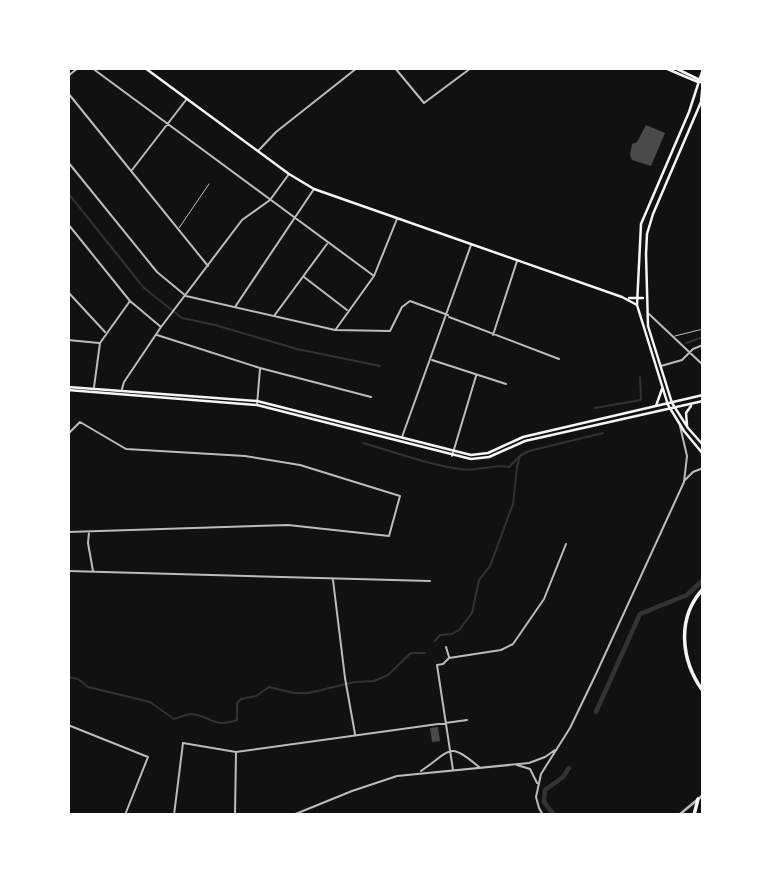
<svg xmlns="http://www.w3.org/2000/svg" width="771" height="883" font-family="Commissioner,sans-serif">
<rect width="100%" height="100%" fill="#111"/>
<g fill="none" stroke-linecap="round" stroke-linejoin="round">
<path stroke="#333" stroke-width="2" d="M68 193 144 288 182 318 215 325 297 349 380 366
M686 343 703 337
M595 408 641 400 640 377
M363 443C395 452 428 465 460 469 478 472 494 463 509 467L521 455 529 451 603 433
M435 641 440 635 452 634 459 630 472 613 479 580 490 566 513 504 517 467 520 456
M68 677 78 679 88 687 150 702 174 719C180 718 184 714 191 714 211 715 211 729 237 720V703L241 699 256 696 269 687 294 693H309L354 682 374 681 388 675 411 653H425"/>
<path stroke="#333" stroke-width="4.5" d="M596 712 640 614 687 595 703 580
M554 815 544 802 545 790 563 777 569 768"/>
</g>
<path fill="#4a4a4a" d="M646 125 665 133 651 166 632 160 630 155 632 144 637 142Z
M438 727 440 741 432 742 430 728Z"/>
<g fill="none" stroke-linecap="round" stroke-linejoin="round">
<path stroke="#bcbcbc" stroke-width="1" d="M179 228 209 184
M675 336 703 329"/>
<path stroke="#bcbcbc" stroke-width="2" d="M92 68 374 276
M395 68 424 103 471 68
M68 76 78 68
M68 93 208 266
M259 150 276 132 357 68
M68 162 157 272 186 296 335 330 390 331 402 307 410 301 448 315
M132 170 186 100
M68 224 130 301 161 327
M304 277 347 310
M68 292 105 332
M235 307 314 189
M649 314 703 365
M274 316 327 244
M449 317 559 359
M336 329 374 276 397 219
M157 335 260 368 371 397
M493 335 517 261
M68 340 99 343
M432 360 506 384
M661 366 682 360 693 349 703 345
M94 387 100 343 130 301
M122 389 124 382 161 327 242 220 270 200 289 174
M257 405 260 369
M68 434 80 422 126 449 245 456 300 465 400 496 389 536 288 525 68 532
M402 437 471 245
M452 456 476 376
M684 481 693 472 703 468
M89 532 88 543 93 571
M68 571 430 581
M333 580 345 678 355 734
M446 647 449 657
M68 725 148 757 125 815
M517 765 530 769 537 783
M453 770 437 665 443 664 449 658 501 650 513 644 544 599 566 544
M421 771C452 750 448 741 479 767
M174 815 183 743 236 752 467 720
M235 815 236 753
M293 815 352 791 397 776 529 763 545 757 555 750
M543 815 539 808 536 797 541 774 570 728 596 674 684 482 687 456 680 426"/>
<path stroke="#bcbcbc" stroke-width="2.5" d="M679 815 703 795"/>
<path stroke="#f5f5f5" stroke-width="2.5" d="M145 68 289 174 314 189 622 297 637 305
M665 68 698 82H703
M675 68 700 80
M703 69 689 112 641 224 637 305 668 405 684 431 703 454
M703 81 701 102 653 214 647 234 646 254 648 326 672 403 688 428 703 445
M629 298H643
M68 387 257 401 471 455 488 453 523 437 703 395
M68 390 257 405 471 459 489 457 525 441 703 401
M656 406 662 389
M687 425 686 413 691 406"/>
<path stroke="#f5f5f5" stroke-width="3.5" d="M703 589C676 618 681 661 703 691
M694 815 698 799
M702 815 703 814"/>
</g>
<rect width="771" height="883" fill="none" stroke="#ffffff" stroke-width="140"/>
</svg>
